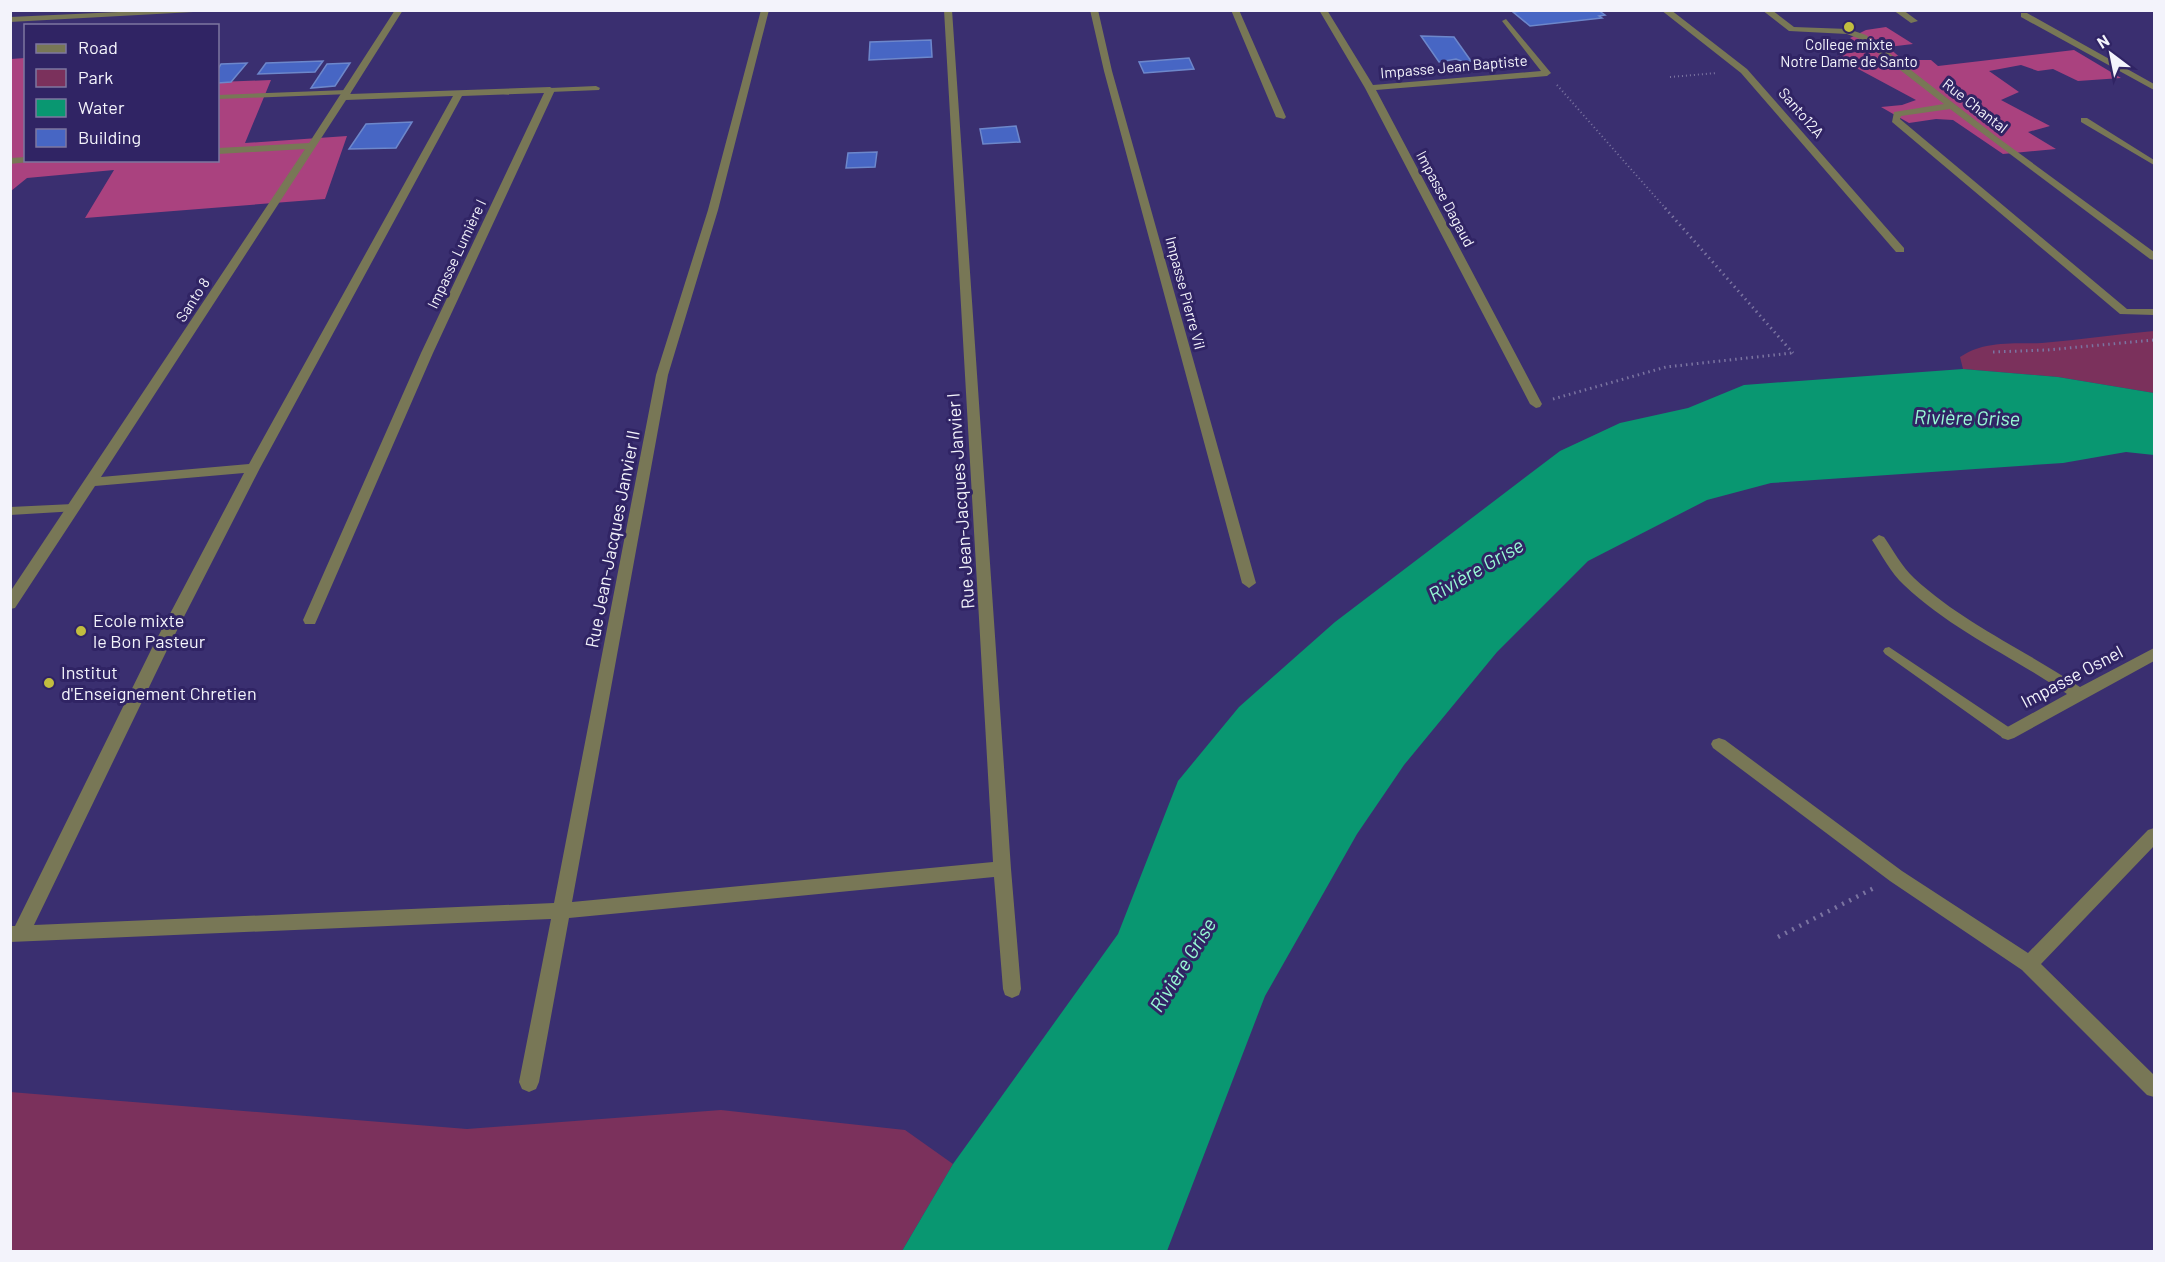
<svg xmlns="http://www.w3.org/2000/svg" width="2165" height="1262" font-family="Barlow,sans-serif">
<rect width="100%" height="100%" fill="#3a2f70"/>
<path fill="#7b315c" d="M2154 331V393L2058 377 1963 369 1960 357C1985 340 2014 344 2042 343 2080 340 2117 334 2154 331Z
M10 1092 467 1129 721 1110 905 1130 953 1164 902 1251H11Z"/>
<path fill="#aa427f" d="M1886 27 1913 44 1888 47 1903 60H1931L1938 66 2074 50 2121 78 2078 81 2053 69 2038 71 2021 65 1989 71 2019 92 2001 100 2050 126 2028 132 2056 149 2003 154 1953 120 1936 119 1909 123 1881 107 1902 105 1916 100 1836 57C1846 51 1856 55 1865 48L1850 38 1866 30Z
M25 58 26 160H218V82L271 80 245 143 347 136 325 199 85 218 114 170 27 178 11 191V59Z"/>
<path fill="#099771" d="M1963 369 2058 377 2154 393V455L2126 452 2063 463 1771 483 1707 500 1588 561 1497 652 1404 765 1357 834 1265 996 1167 1251H902L953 1164 1118 934 1178 781 1239 707 1335 622 1560 451 1620 423 1688 408 1744 385Z"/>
<path fill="#4766c4" stroke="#6d87cb" stroke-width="1.5" d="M1529 10H1598L1605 15 1599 16 1602 18 1530 26 1513 12Z
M1421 36 1454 37 1471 61 1464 62 1456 59 1439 62Z
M931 40 932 57 869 60 870 42Z
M1189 58 1194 69 1144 73 1139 62Z
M323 61 315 72 258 74 266 63Z
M247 63 231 82 218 83V69L221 64Z
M350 63 335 86 311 88 327 64Z
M412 122 396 148 349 149 366 124Z
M1016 126 1020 142 983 144 980 129Z
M877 152 875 167 846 168 848 153Z"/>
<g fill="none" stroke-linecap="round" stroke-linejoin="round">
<path stroke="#7b74a1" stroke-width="2" stroke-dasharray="1 3" stroke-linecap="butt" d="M1670 77 1717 73
M1557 85 1666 209"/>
<path stroke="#7b74a1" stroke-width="3" stroke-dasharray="1.5 4" stroke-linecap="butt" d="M1665 208 1793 353
M1993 352 2047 350 2154 340
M1553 399 1666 367 1792 353"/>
<path stroke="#7b74a1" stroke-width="4.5" stroke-dasharray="2 6" stroke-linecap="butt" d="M1778 937 1874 888"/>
<path fill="#787756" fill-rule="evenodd" d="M596 86 600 88 599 90 550 92 546 90 550 88Z
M347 90 351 92 350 94 218 99V95Z
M2081 118H2087L2154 160V165L2081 122Z
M73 504 77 505 78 508 77 511 10 515V507Z
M1889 647 2013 730 2014 734 2013 738H2003L1885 654 1883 651 1885 648Z"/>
<path fill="#787756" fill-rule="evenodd" d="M162 10H230L10 22V17Z
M395 10H403L350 94 550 87 555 90 433 353 315 624H305L303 620 421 353 544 93 462 96 260 468 168 648 34 925 554 903 656 375 708 210 761 10H769L718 210 668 375 572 902 993 862 944 10H952L1011 869 1021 989 1019 995 1012 998 1005 995 1003 989 994 877 569 918 539 1082 536 1089 529 1092 522 1089 519 1082 551 919 10 942V926H15L152 648 244 473 95 486 15 608 10 609V592L305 149 218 154V148L309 143ZM453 96 249 464 101 477 346 100Z
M1090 10H1098L1112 71 1256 583 1249 588 1242 583 1104 71Z
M1231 10H1239L1286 117 1284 119 1276 117Z
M1319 10H1327L1373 85 1541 71 1502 21 1506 19 1551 73 1547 76 1376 90 1542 404 1540 407 1536 408 1530 404 1365 88Z
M1661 10H1671L1747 69 1904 248V252H1896L1741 73Z
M1762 10H1772L1794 27 1848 29 1866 35 1997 137 2154 252V260L2150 259 1950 109 1901 116 1900 119 2127 309H2154V315L2120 314 1892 122 1894 112 1944 104 1860 39 1847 34 1789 31Z
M1893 10H1903L1918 21 1911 23Z
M2021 13H2027L2154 84V90L2021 17Z
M26 157V160H31L29 162 10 164V158Z
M1879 535 1884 537C1893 550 1902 567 1914 578 1964 624 2025 650 2080 687L2154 648V661L2014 738 2008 740 2002 738 2000 734 2002 730 2067 694C2012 656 1954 632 1904 585 1891 573 1881 554 1872 540Z
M1719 738 1725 740 1902 871 2028 953 2148 830 2154 828V846L2041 964 2154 1075V1097L2147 1095 2022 970 1890 881 1713 748 1711 744 1713 740Z"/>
</g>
<g fill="#c2bd3f" stroke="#302464" stroke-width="2">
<circle cx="1849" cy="27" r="6"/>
<circle cx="81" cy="631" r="6"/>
<circle cx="49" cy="683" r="6"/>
</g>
<g text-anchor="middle" stroke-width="6" stroke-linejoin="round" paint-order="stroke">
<g font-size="15" fill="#f3f3fb" stroke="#302464">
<text x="1849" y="50">College mixte<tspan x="1849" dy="17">Notre Dame de Santo</tspan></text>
</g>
<g font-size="15" fill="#f3f3fb" stroke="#302464">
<text transform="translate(1454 67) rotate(-5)" y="5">Impasse Jean Baptiste</text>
<text transform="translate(1975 106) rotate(38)" y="5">Rue Chantal</text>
<text transform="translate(1801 113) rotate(49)" y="5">Santo12A</text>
<text transform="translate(1445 199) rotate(62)" y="5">Impasse Dagaud</text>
<text transform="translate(457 254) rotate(-65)" y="5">Impasse Lumière I</text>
<text transform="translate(1185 293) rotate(75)" y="5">Impasse Pierre Vil</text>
<text transform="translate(193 300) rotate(-57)" y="5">Santo 8</text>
</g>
<g font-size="18" fill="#f3f3fb" stroke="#302464">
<text transform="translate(961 501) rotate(-94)" y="6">Rue Jean-Jacques Janvier I</text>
<text transform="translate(613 539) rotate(-79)" y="6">Rue Jean-Jacques Janvier II</text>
<text transform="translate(2072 677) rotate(-28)" y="6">Impasse Osnel</text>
</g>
<g font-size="18" fill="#f3f3fb" stroke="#302464" text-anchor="start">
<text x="93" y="627">Ecole mixte<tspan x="93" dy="21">le Bon Pasteur</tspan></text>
<text x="61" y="679">Institut<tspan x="61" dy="21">d'Enseignement Chretien</tspan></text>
</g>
<g font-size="20" font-style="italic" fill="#98fbd5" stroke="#302464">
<text transform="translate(1967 418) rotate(1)" y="7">Rivière Grise</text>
<text transform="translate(1476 570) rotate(-30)" y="7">Rivière Grise</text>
<text transform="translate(1183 965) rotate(-58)" y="7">Rivière Grise</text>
</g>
</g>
<rect width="2165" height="1262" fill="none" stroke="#f3f3fb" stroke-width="24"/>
<rect x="24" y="24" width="195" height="138" fill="#302464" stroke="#7e77a0" stroke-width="1.5"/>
<rect x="36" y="44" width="30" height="9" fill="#787756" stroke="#7e77a0" stroke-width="1.5"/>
<text x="78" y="54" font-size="18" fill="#f3f3fb">Road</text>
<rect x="36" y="69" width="30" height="18" fill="#7b315c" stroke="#7e77a0" stroke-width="1.5"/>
<text x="78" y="84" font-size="18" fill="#f3f3fb">Park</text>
<rect x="36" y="99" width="30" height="18" fill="#099771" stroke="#7e77a0" stroke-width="1.5"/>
<text x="78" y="114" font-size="18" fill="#f3f3fb">Water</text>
<rect x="36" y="129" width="30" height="18" fill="#4766c4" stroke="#7e77a0" stroke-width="1.5"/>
<text x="78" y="144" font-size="18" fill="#f3f3fb">Building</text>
<g transform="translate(2111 54) rotate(328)" stroke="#302464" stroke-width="4.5" paint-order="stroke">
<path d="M0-4.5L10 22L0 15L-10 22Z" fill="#f3f3fb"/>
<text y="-9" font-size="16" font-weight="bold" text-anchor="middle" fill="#f3f3fb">N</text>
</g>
</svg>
